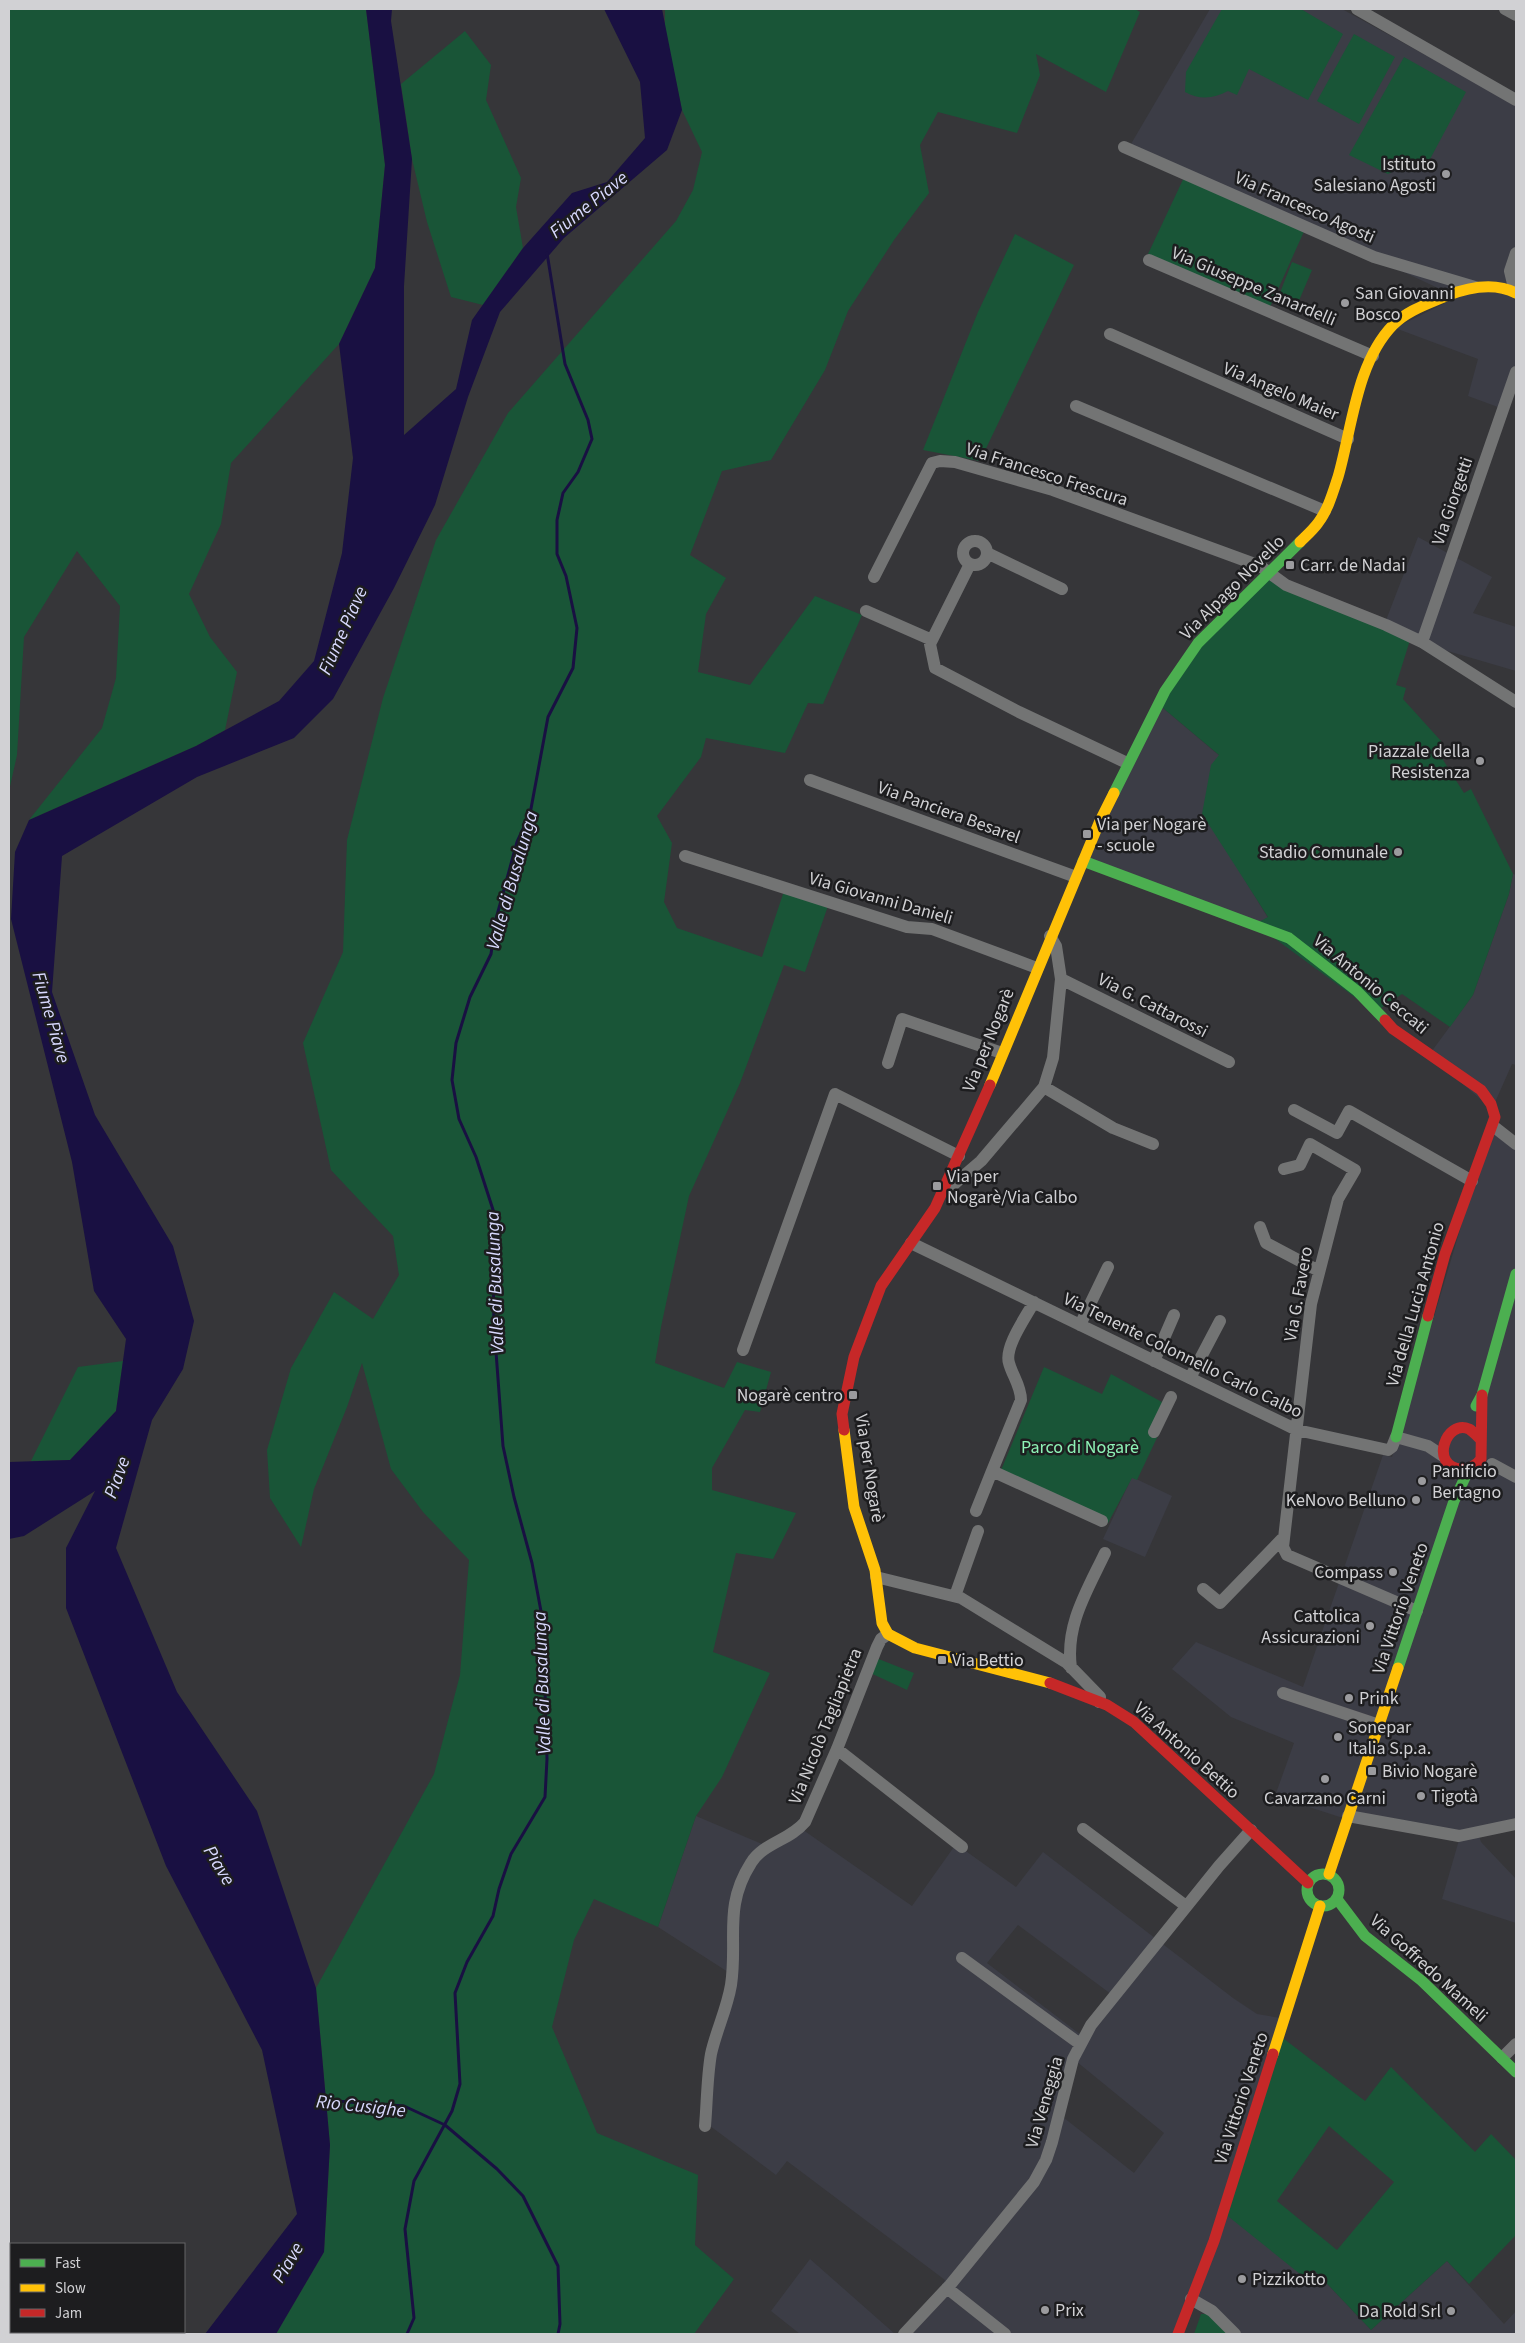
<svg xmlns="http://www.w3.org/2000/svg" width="1525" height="2343" font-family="'Source Sans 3',sans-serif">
<rect width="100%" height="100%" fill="#363639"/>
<path fill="#3c3d46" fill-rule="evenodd" d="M1210 9H1342L1516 105V379L1506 410 1468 396 1478 359 1395 328 1457 297 1131 144Z
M1418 537 1492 577 1473 613 1516 627V671L1410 640 1383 628Z
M1157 703 1228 763 1237 867 1268 918 1255 924 1079 860Z
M1513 874 1516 875V1065L1512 1064 1492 1109 1429 1055 1473 995 1509 894Z
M1492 1123 1516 1142V1822L1477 1830 1481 1842 1516 1879V1923L1442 1899 1461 1833 1343 1818 1275 1796 1294 1743 1231 1717 1172 1669 1196 1642 1303 1687 1383 1455 1392 1457Z
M1132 1477 1172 1496 1145 1557 1103 1539Z
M696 1816 762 1844 796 1825 912 1906 956 1844 1016 1887 1043 1852 1233 1998 1257 2014 1280 2018 1228 2179 1306 2278 1314 2270 1371 2330 1447 2261 1504 2324 1516 2311V2334H1230L1190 2301 1178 2334H909L925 2315 945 2280 787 2161 776 2175 702 2120 728 1991V1972L658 1927ZM1018 1925 1115 1997 1081 2035 987 1963ZM1071 2057 1164 2133 1134 2173 1054 2110Z
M810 2259 895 2334H800L771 2311Z"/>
<path fill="#195537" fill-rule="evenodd" d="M9 9H366L385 165 375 268 339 344 231 463 221 524 189 594 210 637 237 672 225 730 196 746 29 820 102 728 116 678 120 606 77 551 24 637 17 755 9 791Z
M665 9H1135L1140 12 1106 92 1036 54 1040 75 1017 133 938 112 920 145 929 193 894 240 848 311 825 370 771 460 722 471 690 555 726 578 706 614 698 672 750 685 815 596 862 615 823 704 808 703 785 753 706 738 701 757 657 816 672 843 664 902 677 928 762 957 784 891 828 906 805 972 784 965 740 1083 689 1196 661 1327 655 1363 724 1388 737 1362 771 1372 760 1412 745 1410 712 1468V1490L796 1513 773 1559 736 1553 713 1652 770 1673 722 1777 696 1816 658 1927 594 1899 574 1940 552 2027 597 2133 698 2175 695 2245 734 2279 694 2334H276L324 2252 330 2145 316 1988 434 1774 460 1675 469 1560 423 1512 391 1469 362 1363 347 1407 314 1489 301 1547 270 1498 267 1450 291 1368 334 1292 373 1319 399 1275 393 1236 331 1170 303 1043 343 952 347 840 383 698 436 540 508 413 676 221 693 190 702 152 682 110 665 29Z
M1222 9H1301L1343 34 1308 100 1249 69 1237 95 1228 91C1213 99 1200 100 1185 92L1186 72Z
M465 31 491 65 486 100 521 178 516 207 523 248 483 305 451 297 427 222 412 159 401 84Z
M1354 34 1395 57 1359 124 1317 101Z
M1404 57 1466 92 1429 161 1412 162 1388 174 1349 155Z
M1187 171 1306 227 1270 307 1148 254Z
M1015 234 1074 265 980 461 923 450 978 312Z
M1292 262 1312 270 1295 310 1276 303Z
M1271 576 1410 640 1396 685 1406 688 1403 699 1441 741 1443 746 1438 752 1464 793 1471 789 1513 874 1509 894 1473 995 1450 1027 1402 994 1375 1012 1255 924 1268 917 1202 814 1211 765 1219 755 1157 703 1195 651Z
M123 1361 116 1411 70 1460 31 1461 78 1367Z
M1044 1367 1102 1394 1111 1374 1171 1407 1172 1406 1137 1480 1132 1478 1108 1523 999 1475Z
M871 1656 914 1673 907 1690 866 1671Z
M1275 2032 1365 2101 1391 2067 1475 2152 1491 2134 1516 2160V2235L1469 2284 1447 2261 1371 2330 1314 2270 1305 2278 1219 2209ZM1329 2126 1394 2182 1337 2250 1277 2201Z
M1201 2314H1211L1230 2334H1194Z"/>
<path fill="#191042" d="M366 9H392L391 21 412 159 404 286V435L456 389 472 320 523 248 572 193 607 182 645 138 640 82 604 9H662L682 110 667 150 564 238 500 312 468 397 435 505 394 588 333 699 294 738 197 777 62 856 52 992 95 1115 173 1246 194 1321 183 1369 152 1420 116 1548 177 1692 257 1811 316 1988 330 2145 324 2252 276 2334H205L297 2214 262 2050 166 1866 66 1608V1548L95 1491 24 1536 9 1539V1462L70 1460 116 1411 126 1339 94 1291 72 1162 11 919 15 852 29 820 196 746 279 701 314 661 342 553 353 458 339 344 375 268 385 165Z"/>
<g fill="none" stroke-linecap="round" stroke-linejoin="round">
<path stroke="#191042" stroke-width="3" d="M322 2100 404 2106 445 2125 497 2169 523 2196 558 2266 560 2324 558 2334
M407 2334 414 2318 405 2229 414 2181 452 2111 460 2084 455 1993 467 1962 493 1916 499 1889 511 1854 545 1797 547 1759 543 1622 532 1563 514 1497 503 1446 494 1325 493 1268 495 1216 476 1157 459 1119 452 1080 456 1043 470 997 491 954 496 919 517 842 530 814 548 717 573 668 577 628 566 576 557 554V520L563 493 578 472 592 439 588 420 565 364 547 253"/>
<path stroke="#737474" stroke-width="12" d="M1357 9 1516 100
M1505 9 1516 15
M1124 147 1374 257 1475 287
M1149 260 1373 356
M1515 292 1510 271 1516 253
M1110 334 1348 439
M1076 406 1325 511
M963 553a12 12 0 1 1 24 0a12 12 0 1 1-24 0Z
M987 553 1062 589
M970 564 930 644 935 668 1019 712 1127 763
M874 577 932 463 940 461 955 462 1053 490 1260 566 1286 585 1386 625 1422 642 1516 702
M866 611 932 640
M1422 642 1516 372
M810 780 1076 877
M685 856 907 927 932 929 1037 968
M1061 979 1229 1062
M888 1063 902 1019 1002 1053
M1044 1087 1113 1128 1153 1144
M1294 1110 1337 1133 1349 1111 1472 1181
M1493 1126 1516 1144
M1284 1169 1300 1165 1310 1144 1355 1170 1338 1199 1311 1304 1283 1547 1287 1555 1417 1611
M945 1186 953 1185 981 1161 1044 1087 1053 1058 1061 979 1056 946 1050 936
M1260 1227 1266 1243 1319 1271
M911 1243 1297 1430 1388 1450 1392 1447 1396 1437 1428 1446 1443 1456
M1034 1302C1026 1317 1004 1347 1009 1363 1012 1375 1021 1386 1021 1400L992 1471 1102 1521
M1080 1325 1108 1267
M743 1350 835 1094 959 1156
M1154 1361 1174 1315
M1190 1378 1220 1321
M1154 1432 1171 1397
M1492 1464 1516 1477
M976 1511 992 1471
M876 1577 961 1598 1067 1663 1100 1697 1099 1702
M1203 1589 1220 1603 1282 1539
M955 1596 978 1531
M1071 1668C1065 1625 1087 1591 1105 1553
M1283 1693 1379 1725
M837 1749 962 1847
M1348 1816 1459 1836 1516 1824
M1083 1829 1186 1906
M962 1958 1080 2044
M1502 2058 1516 2044
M705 2126C707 2103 707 2077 711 2054 716 2031 727 2009 731 1985 738 1939 723 1907 751 1863 763 1843 790 1840 805 1822L837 1749 877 1647 881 1639 888 1634
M947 2288 1005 2334
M1191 2299 1212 2311 1235 2334
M904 2334 950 2285 1034 2182 1046 2160 1052 2142 1073 2059 1091 2025 1219 1866 1251 1830"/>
<path stroke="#4caf50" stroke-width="11" d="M1114 793 1165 691 1198 643 1300 542
M1083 861 1289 938 1357 991 1385 1020
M1476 1406 1482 1395 1516 1274
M1396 1437 1428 1316
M1398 1668 1454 1501 1469 1469
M1307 1890a16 16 0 1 1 32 0a16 16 0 1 1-32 0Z
M1337 1899 1365 1936 1422 1981 1516 2072"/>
<path stroke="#ffc107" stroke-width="11" d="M1300 542C1306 536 1313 530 1318 523 1328 510 1333 492 1338 477 1352 429 1356 363 1393 325 1408 310 1428 304 1446 296 1469 287 1494 282 1516 293
M990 1085 1099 823 1114 793
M844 1430 854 1507 875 1570 882 1623 888 1634 915 1648 1050 1683
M1329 1874 1398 1668
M1273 2054 1320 1906"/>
<path stroke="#c62828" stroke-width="11" d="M1385 1020 1393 1029 1481 1090 1491 1104 1495 1117 1445 1254 1428 1316
M844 1430 842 1414 854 1357 881 1286 935 1208 990 1085
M1481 1440C1478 1437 1473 1431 1469 1429 1446 1419 1429 1466 1461 1469 1470 1469 1476 1466 1481 1459L1482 1395
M1050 1683 1107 1705 1134 1722 1308 1883
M1178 2334 1214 2241 1273 2054"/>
</g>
<g fill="#9b9b9e" stroke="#1d1d1f" stroke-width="2">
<circle cx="1446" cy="174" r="5"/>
<circle cx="1345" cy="303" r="5"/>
<rect x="1285" y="560" width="10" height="10" rx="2.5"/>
<circle cx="1480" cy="761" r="5"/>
<rect x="1082" y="829" width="10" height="10" rx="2.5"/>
<circle cx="1398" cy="852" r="5"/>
<rect x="932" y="1181" width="10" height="10" rx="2.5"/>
<rect x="848" y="1390" width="10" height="10" rx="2.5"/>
<circle cx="1422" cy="1481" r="5"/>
<circle cx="1416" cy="1500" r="5"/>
<circle cx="1393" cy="1572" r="5"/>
<circle cx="1370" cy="1626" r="5"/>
<rect x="937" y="1655" width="10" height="10" rx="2.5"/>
<circle cx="1349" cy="1698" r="5"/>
<circle cx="1338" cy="1737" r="5"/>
<rect x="1367" y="1766" width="10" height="10" rx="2.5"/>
<circle cx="1325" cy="1779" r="5"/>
<circle cx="1421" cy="1796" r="5"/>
<circle cx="1242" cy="2279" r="5"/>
<circle cx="1045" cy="2310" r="5"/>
<circle cx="1451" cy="2311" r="5"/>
</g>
<g text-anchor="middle" stroke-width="5" stroke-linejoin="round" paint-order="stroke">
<g font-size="18" fill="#d1d1d4" stroke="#1d1d1f" text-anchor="start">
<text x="1436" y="170" text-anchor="end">Istituto<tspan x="1436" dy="21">Salesiano Agosti</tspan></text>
<text x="1355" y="299">San Giovanni<tspan x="1355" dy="21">Bosco</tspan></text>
<text x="1300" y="571">Carr. de Nadai</text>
<text x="1470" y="757" text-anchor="end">Piazzale della<tspan x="1470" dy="21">Resistenza</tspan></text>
<text x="1097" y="830">Via per Nogarè<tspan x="1097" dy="21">- scuole</tspan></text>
<text x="1388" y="858" text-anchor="end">Stadio Comunale</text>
<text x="947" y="1182">Via per<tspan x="947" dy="21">Nogarè/Via Calbo</tspan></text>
<text x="843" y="1401" text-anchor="end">Nogarè centro</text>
<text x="1432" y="1477">Panificio<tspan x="1432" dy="21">Bertagno</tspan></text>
<text x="1406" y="1506" text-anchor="end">KeNovo Belluno</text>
<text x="1383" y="1578" text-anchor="end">Compass</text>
<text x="1360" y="1622" text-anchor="end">Cattolica<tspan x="1360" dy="21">Assicurazioni</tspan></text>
<text x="952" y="1666">Via Bettio</text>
<text x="1359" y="1704">Prink</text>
<text x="1348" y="1733">Sonepar<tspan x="1348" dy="21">Italia S.p.a.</tspan></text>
<text x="1382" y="1777">Bivio Nogarè</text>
<text x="1431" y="1802">Tigotà</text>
<text x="1325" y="1804" text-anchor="middle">Cavarzano Carni</text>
<text x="1252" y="2285">Pizzikotto</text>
<text x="1055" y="2316">Prix</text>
<text x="1441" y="2317" text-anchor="end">Da Rold Srl</text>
</g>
<g font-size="18" fill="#d1d1d4" stroke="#1d1d1f">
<text transform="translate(1305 207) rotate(24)" y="6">Via Francesco Agosti</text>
<text transform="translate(1254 286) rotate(23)" y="6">Via Giuseppe Zanardelli</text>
<text transform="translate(1281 391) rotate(23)" y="6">Via Angelo Maier</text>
<text transform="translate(1047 474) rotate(18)" y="6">Via Francesco Frescura</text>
<text transform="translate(1452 501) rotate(-71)" y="6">Via Giorgetti</text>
<text transform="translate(1232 587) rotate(-45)" y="6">Via Alpago Novello</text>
<text transform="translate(949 812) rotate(20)" y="6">Via Panciera Besarel</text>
<text transform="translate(881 898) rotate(16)" y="6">Via Giovanni Danieli</text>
<text transform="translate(1371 984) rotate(40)" y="6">Via Antonio Ceccati</text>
<text transform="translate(1153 1005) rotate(27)" y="6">Via G. Cattarossi</text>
<text transform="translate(988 1040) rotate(-68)" y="6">Via per Nogarè</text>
<text transform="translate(1298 1294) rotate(-80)" y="6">Via G. Favero</text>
<text transform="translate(1415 1304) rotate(-74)" y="6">Via della Lucia Antonio</text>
<text transform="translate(1183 1355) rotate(26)" y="6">Via Tenente Colonnello Carlo Calbo</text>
<text transform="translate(870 1468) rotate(81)" y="6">Via per Nogarè</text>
<text transform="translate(1400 1608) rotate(-71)" y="6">Via Vittorio Veneto</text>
<text transform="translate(825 1726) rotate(-68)" y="6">Via Nicolò Tagliapietra</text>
<text transform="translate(1187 1750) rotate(42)" y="6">Via Antonio Bettio</text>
<text transform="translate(1429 1968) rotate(42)" y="6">Via Goffredo Mameli</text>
<text transform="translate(1241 2098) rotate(-72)" y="6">Via Vittorio Veneto</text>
<text transform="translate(1044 2102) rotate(-74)" y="6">Via Veneggia</text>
</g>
<g font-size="18" fill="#8ef2b6" stroke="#1d1d1f">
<text x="1080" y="1453">Parco di Nogarè</text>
</g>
<g font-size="19" font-style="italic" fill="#d8d9fe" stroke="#1d1d1f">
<text transform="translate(588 204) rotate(-39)" y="7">Fiume Piave</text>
<text transform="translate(342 630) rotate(-66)" y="7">Fiume Piave</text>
<text transform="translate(511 880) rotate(-74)" y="7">Valle di Busalunga</text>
<text transform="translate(52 1017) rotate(74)" y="7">Fiume Piave</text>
<text transform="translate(494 1283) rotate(-92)" y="7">Valle di Busalunga</text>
<text transform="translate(116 1477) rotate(-70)" y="7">Piave</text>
<text transform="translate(541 1683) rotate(-92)" y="7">Valle di Busalunga</text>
<text transform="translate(220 1865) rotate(59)" y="7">Piave</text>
<text transform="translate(361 2105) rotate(6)" y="7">Rio Cusighe</text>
<text transform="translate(287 2262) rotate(-59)" y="7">Piave</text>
</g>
</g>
<rect width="1525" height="2343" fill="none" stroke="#d1d1d4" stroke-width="20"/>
<rect x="10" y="2243" width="175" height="90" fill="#1d1d1f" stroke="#656567"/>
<rect x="20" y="2259" width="25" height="8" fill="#4caf50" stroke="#656567"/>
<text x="55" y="2268" font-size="15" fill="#d1d1d4">Fast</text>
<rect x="20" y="2284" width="25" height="8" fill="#ffc107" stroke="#656567"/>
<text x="55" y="2293" font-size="15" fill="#d1d1d4">Slow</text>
<rect x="20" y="2309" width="25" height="8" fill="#c62828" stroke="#656567"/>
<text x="55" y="2318" font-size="15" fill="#d1d1d4">Jam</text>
</svg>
